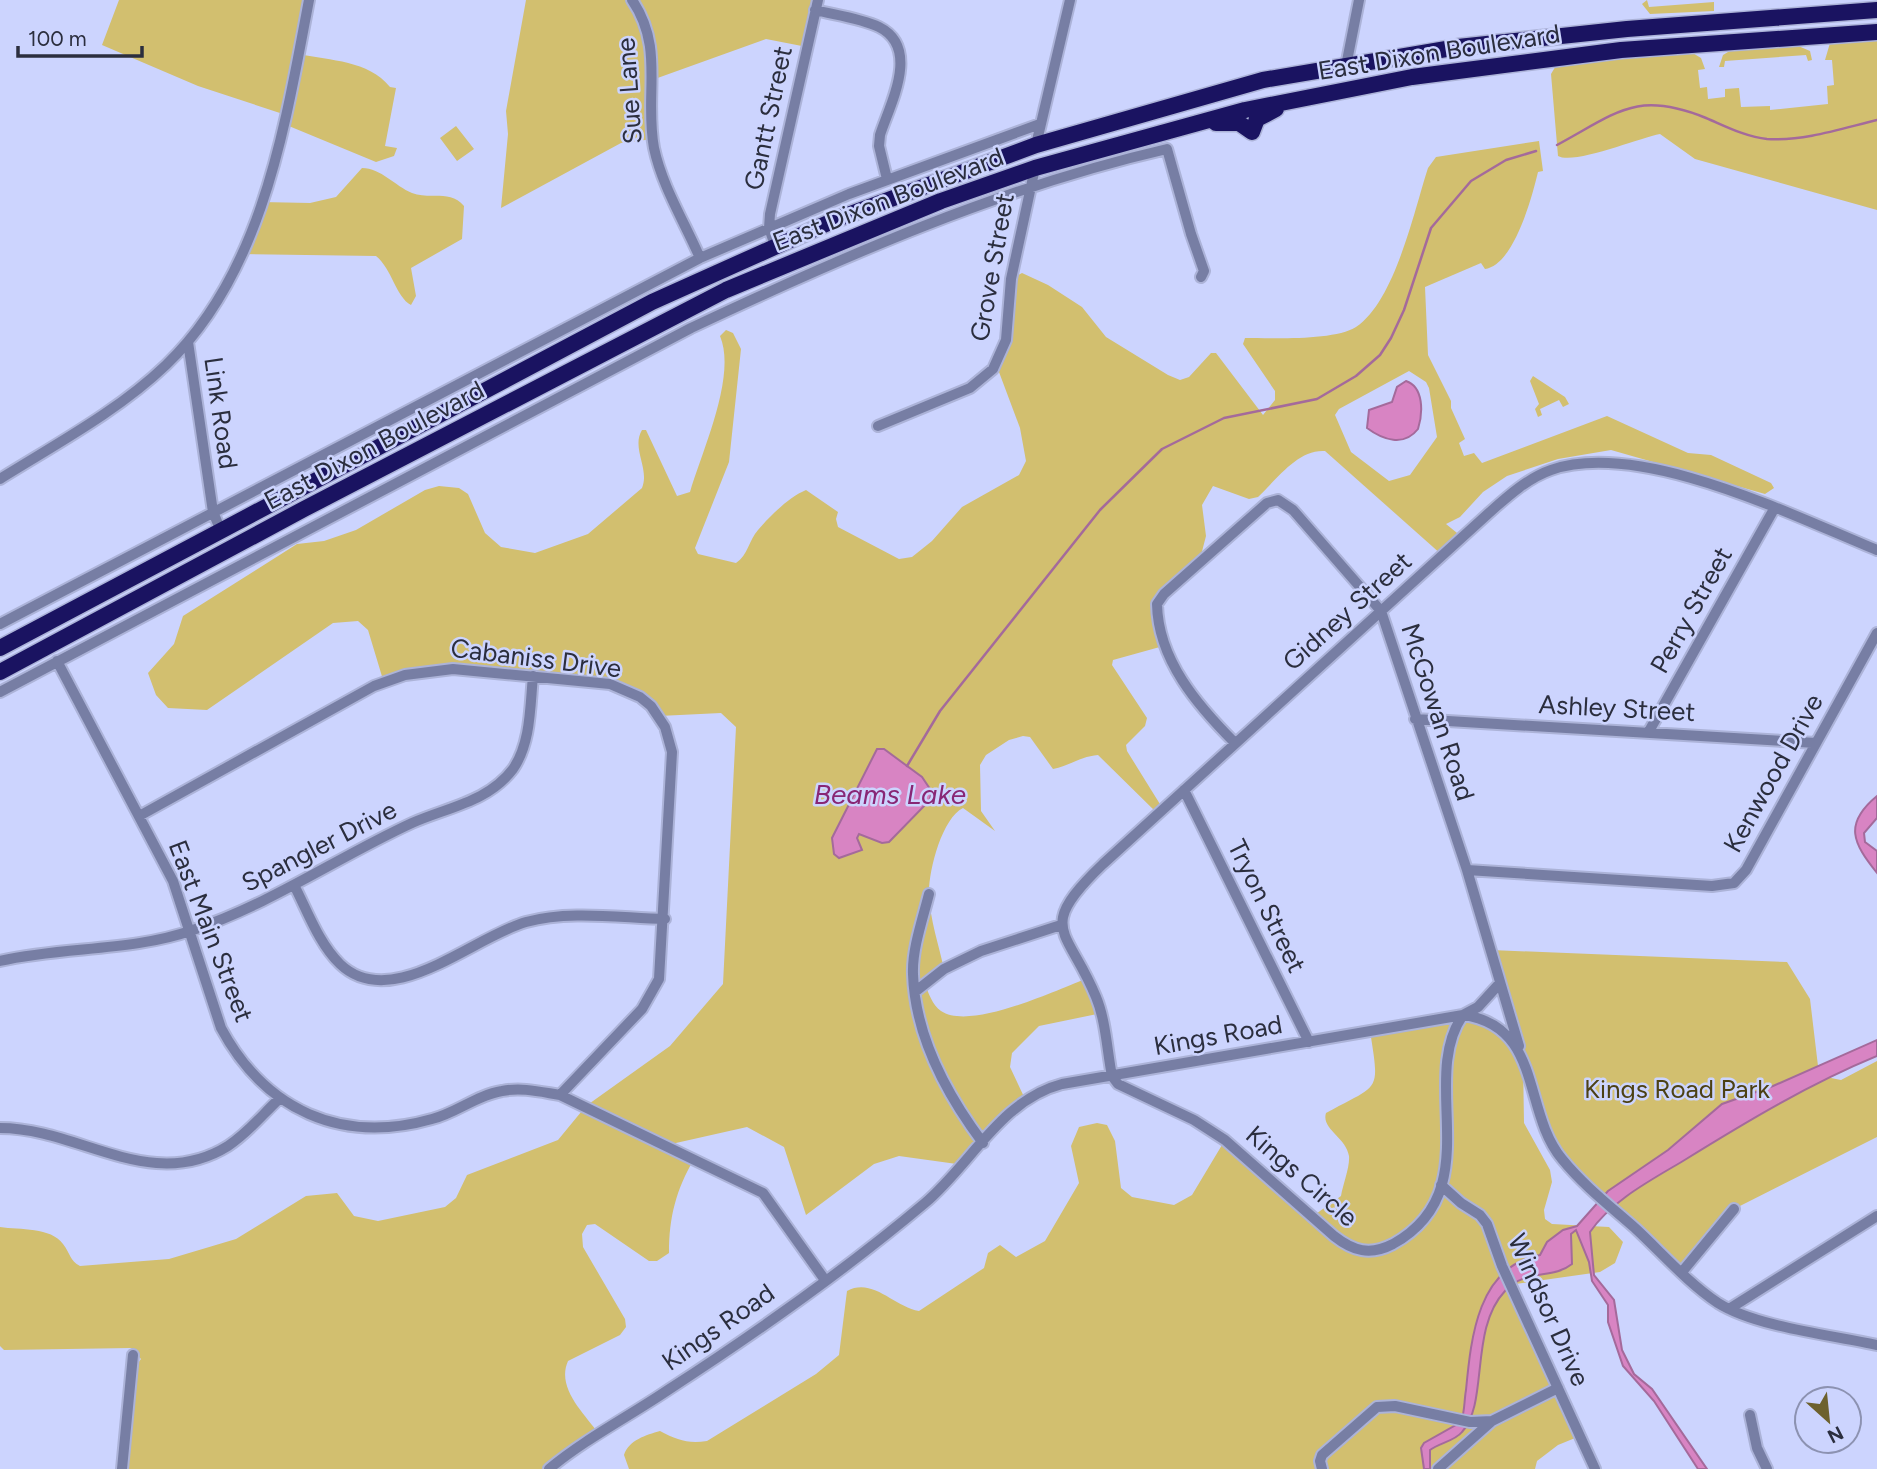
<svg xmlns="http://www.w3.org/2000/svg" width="1877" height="1469" font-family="Figtree,sans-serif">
<rect width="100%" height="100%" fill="#ccd4fe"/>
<path fill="#d2bf6f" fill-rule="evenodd" d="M119 0H309L299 54C331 61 368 60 390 87L396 88 385 146 397 148 394 156 376 162 284 124 286 115 198 86 102 45Z
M526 0H818L807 47 766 39 652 80 653 139 621 143 501 208 508 134 506 111Z
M1647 0 1649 7 1714 2V11L1650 14 1642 4Z
M1877 38V210L1695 159 1660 134C1639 138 1574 165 1558 156L1551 74 1557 64 1567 60 1691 52 1701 58 1705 69 1698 70 1700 88 1707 87 1708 99 1725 97V89L1739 88 1741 107 1770 106V110L1828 104 1827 86 1834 85 1832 60H1825L1830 43Z
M1796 45 1810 51 1812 60 1808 61 1806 55 1725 61 1724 67H1719L1723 55 1733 49Z
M456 126 474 149 457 161 440 138Z
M1539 141 1543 171 1538 172C1532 197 1514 265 1485 269L1481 263 1425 287 1428 355 1451 401V408L1465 439 1459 443 1464 456 1474 453 1482 463 1607 416 1688 453 1711 455 1771 483 1774 488 1765 494 1611 450 1558 459 1507 476 1483 492 1460 517 1446 524 1462 537 1442 555 1325 451C1298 449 1277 479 1258 497L1249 499 1213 486 1202 505 1206 536 1199 563 1160 598 1167 645 1113 660 1112 665 1147 718 1145 726 1126 745 1127 751 1163 809 1158 814 1098 755C1082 756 1069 766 1053 769L1030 737 1023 736 1009 740 986 755 980 765 981 811 995 831 963 808C942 818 928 872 929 895 930 919 939 946 944 969L924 983C929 993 932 1005 941 1011 971 1031 1056 990 1088 978L1102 1013 1039 1026 1012 1053 1010 1067 1025 1099 964 1165 899 1156 874 1164 806 1215 784 1147 747 1127 667 1145 694 1159C676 1190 669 1217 669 1253L657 1261H649L595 1224 587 1225 582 1234 583 1247 625 1319 626 1327 620 1335 568 1361C556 1388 584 1413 599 1434L549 1469H122L130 1374 141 1359 131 1348 4 1350 0 1346V1227C20 1230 51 1227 63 1244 70 1253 70 1261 80 1266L169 1259 236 1239 306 1196 337 1193 354 1216 378 1221 445 1207 456 1198 467 1175 558 1140 586 1106 670 1046 723 984 736 727 721 713 659 716 623 688 453 669 384 683 368 630 358 621 333 623 207 710 168 708 156 695 148 673 174 644 183 616 297 544 324 541 356 530 425 490 439 486 459 488 468 494 485 533 501 547 535 553 588 534 642 488C650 469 631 448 642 430H646L677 496 690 492C702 451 737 376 720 336L726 330 733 333 741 349 729 462 695 548 698 554 736 563C748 555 749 540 758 530 770 516 789 497 806 490L838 512 836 519 838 527 899 559 912 557 932 541 962 507 1019 475 1026 461 1020 428 996 364 1011 279 1022 273 1048 285 1082 307 1106 337 1168 375 1180 380 1189 377 1211 353H1216L1263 415 1275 400V391L1243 344 1245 338C1272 338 1334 341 1356 327 1395 301 1414 211 1428 168L1436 157ZM1409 371 1426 382 1429 388 1437 437 1410 475 1389 481 1351 452 1335 415 1339 409Z
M362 168C381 168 395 186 412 193 430 200 450 189 464 206L462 239 411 268 416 296 411 305C396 297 392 269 376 256L240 254 261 202 310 203 336 197Z
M1533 376 1565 397 1569 404 1563 407 1559 400 1540 409 1542 415 1538 417 1535 409 1539 404 1530 381Z
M1491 950 1787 962 1810 999 1818 1066 1826 1077 1841 1080 1877 1061V1137L1734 1209 1682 1272 1560 1158 1523 1062 1524 1123 1550 1170 1552 1182 1544 1210 1545 1219 1552 1224 1609 1227 1623 1242 1615 1263 1600 1272 1509 1285 1580 1436 1558 1445 1537 1461 1535 1469H629L624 1455C629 1440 646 1435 660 1431 677 1440 688 1444 707 1441L816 1374 839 1355 847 1291C873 1277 894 1307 919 1311L984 1268 988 1253 1000 1245 1016 1257 1045 1241 1079 1183 1071 1146 1079 1127 1097 1123 1107 1125 1115 1141 1121 1188 1132 1197 1174 1205 1192 1195 1225 1140 1313 1216 1341 1196C1343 1184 1350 1167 1349 1156 1346 1137 1321 1129 1326 1113 1380 1083 1380 1094 1370 1031L1471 1016 1516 1047Z"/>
<path fill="#d884c3" stroke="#a46a9b" stroke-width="2" d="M1406 381C1424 387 1423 413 1418 429 1404 447 1383 440 1367 428L1369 410 1392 402 1397 387Z
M877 749H884L922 777 932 792 929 801 889 842 882 843 859 834 857 838 862 850 839 858 834 854 832 838Z
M1877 796V818L1864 833 1865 842 1877 851V873C1853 843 1843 824 1877 796Z
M1877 1040V1056C1809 1084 1746 1122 1683 1161 1651 1180 1611 1201 1590 1232L1594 1275 1614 1300 1622 1350 1634 1374 1652 1389 1707 1469H1698L1654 1401 1623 1366 1608 1322V1305L1592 1281 1589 1262 1576 1230 1571 1234 1572 1264C1552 1280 1526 1268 1505 1291 1469 1329 1489 1403 1462 1432 1455 1441 1439 1443 1430 1450V1469H1424L1421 1448 1424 1443 1461 1422C1465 1411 1464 1401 1466 1390 1471 1337 1478 1266 1540 1255L1547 1242 1563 1230 1577 1226 1608 1191 1668 1150 1722 1104 1773 1086Z"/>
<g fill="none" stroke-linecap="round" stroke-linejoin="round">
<path stroke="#a46a9b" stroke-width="2.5" d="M1557 145C1618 112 1637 90 1706 118 1725 126 1746 137 1767 139 1805 141 1840 129 1877 120
M907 766 940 711 1100 510 1162 449 1224 418 1317 399 1356 376 1380 355 1391 338 1404 310 1431 228 1471 181 1506 160 1536 151"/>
<g stroke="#acb3d8" stroke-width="14">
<path id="minor" d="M632 0C665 48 644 95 654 148 662 186 685 223 700 258
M815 10C835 15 860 18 879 27 921 48 890 104 880 135L879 146 887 179
M1346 66 1359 0
M1036 145 1070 0
M775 245 769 228 770 214 818 0
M188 342 213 512 221 531
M878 426 970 388 993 369 1006 340 1011 279 1035 168
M0 479C56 444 118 411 166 365 263 272 285 126 309 0
M0 624 700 258 849 194 1040 124
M57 661 173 881 221 1028C265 1110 341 1145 432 1119 456 1113 477 1095 502 1091 522 1087 541 1092 560 1095L763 1193 825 1280
M0 692 691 328C844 256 1002 187 1167 149L1191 234 1204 271 1201 277
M1415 719 1816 743
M1648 733 1774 509
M1235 743C1198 706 1158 660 1157 604L1164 594 1267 503 1278 500 1293 510 1381 611 1467 870 1519 1046
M1184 790 1309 1042
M141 815 374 686 405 675 453 669 610 684 640 697 651 706 665 727 672 752 659 979 642 1009 560 1095
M1467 870 1712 886 1734 883 1746 870 1877 633
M294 885C307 910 319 944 340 964 391 1013 473 937 526 922 570 910 620 918 665 919
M929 894C923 918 912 949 913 974 915 1036 947 1095 983 1143
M0 961C63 946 131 952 193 930 271 904 338 857 412 823 448 807 488 802 513 769 531 743 530 706 533 676
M916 991 944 969 981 951 1061 925
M1463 1015C1417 1081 1490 1190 1393 1244 1370 1256 1353 1251 1334 1236L1225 1140 1194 1120 1118 1084 1112 1076C1107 1051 1106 1021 1096 997 1068 928 1034 930 1103 864L1490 512C1508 496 1528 478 1551 470 1640 439 1793 516 1877 550
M1463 1015 1478 1007 1500 983
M0 1128C79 1128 151 1194 228 1146 248 1133 262 1115 279 1099
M1441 1185 1461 1203 1480 1215 1487 1224 1502 1266 1595 1469
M1682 1272 1734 1209
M1729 1309 1877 1216
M1750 1415 1757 1448 1767 1469
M122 1469 133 1355
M549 1469C585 1439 628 1417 668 1390 756 1333 844 1271 925 1203 971 1164 1001 1100 1062 1084L1463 1015C1543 1026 1522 1111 1562 1159 1583 1185 1610 1206 1635 1228 1662 1253 1688 1283 1718 1303 1756 1327 1832 1335 1877 1345
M1322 1469 1320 1461 1322 1455 1377 1407 1395 1406 1470 1422 1492 1421 1558 1388
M1438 1469 1492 1421"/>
</g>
<g stroke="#acb3d8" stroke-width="19">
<path id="highway" d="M1216 123H1239L1252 132 1257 119 1276 109
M0 648 652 302 837 219 1036 145 1263 80 1458 47 1627 29 1877 10
M0 672 304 509 726 290 941 201 1035 168 1245 110 1412 77 1621 50 1877 32"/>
</g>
<use href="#minor" stroke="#777ea4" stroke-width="10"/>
<use href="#highway" stroke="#1a1361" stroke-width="16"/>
</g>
<g text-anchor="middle" stroke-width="5" stroke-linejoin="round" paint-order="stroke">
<g font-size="26" fill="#2b2e3e" stroke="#ccd4fe">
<text transform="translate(1439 52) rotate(-9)" y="9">East Dixon Boulevard</text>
<text transform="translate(629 91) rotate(-94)" y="9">Sue Lane</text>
<text transform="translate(768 118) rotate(-78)" y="9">Gantt Street</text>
<text transform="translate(888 199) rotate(-21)" y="9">East Dixon Boulevard</text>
<text transform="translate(992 267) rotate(-80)" y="9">Grove Street</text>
<text transform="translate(221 413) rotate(82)" y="9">Link Road</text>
<text transform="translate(374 445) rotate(-28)" y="9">East Dixon Boulevard</text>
<text transform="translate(1691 610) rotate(-61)" y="9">Perry Street</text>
<text transform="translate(1347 611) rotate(-42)" y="9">Gidney Street</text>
<text transform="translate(536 658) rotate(7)" y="9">Cabaniss Drive</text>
<text transform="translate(1617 708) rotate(3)" y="9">Ashley Street</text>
<text transform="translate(1438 712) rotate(72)" y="9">McGowan Road</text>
<text transform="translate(1773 773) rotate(-61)" y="9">Kenwood Drive</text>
<text transform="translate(319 846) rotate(-27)" y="9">Spangler Drive</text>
<text transform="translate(1267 906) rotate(64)" y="9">Tryon Street</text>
<text transform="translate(211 931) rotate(69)" y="9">East Main Street</text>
<text transform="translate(1218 1035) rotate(-10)" y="9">Kings Road</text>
<text transform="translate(1302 1176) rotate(41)" y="9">Kings Circle</text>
<text transform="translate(1549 1310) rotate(66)" y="9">Windsor Drive</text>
<text transform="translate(718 1327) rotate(-35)" y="9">Kings Road</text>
</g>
<g font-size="26" fill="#4c4114" stroke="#ccd4fe">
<text x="1677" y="1098">Kings Road Park</text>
</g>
<g font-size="28" font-style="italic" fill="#882675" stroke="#ccd4fe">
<text x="890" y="804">Beams Lake</text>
</g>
</g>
<g transform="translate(1828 1420) rotate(153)"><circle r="33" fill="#ccd4fe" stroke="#8c92b1" stroke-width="2"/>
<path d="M0-5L12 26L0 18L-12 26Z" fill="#6d612e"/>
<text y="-10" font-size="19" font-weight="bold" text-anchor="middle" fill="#2b2e3e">N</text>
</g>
<path d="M18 46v10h124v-10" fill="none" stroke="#2b2e3e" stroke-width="3.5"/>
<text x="28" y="46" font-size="21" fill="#2b2e3e" stroke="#ccd4fe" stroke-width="5" paint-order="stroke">100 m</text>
</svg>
